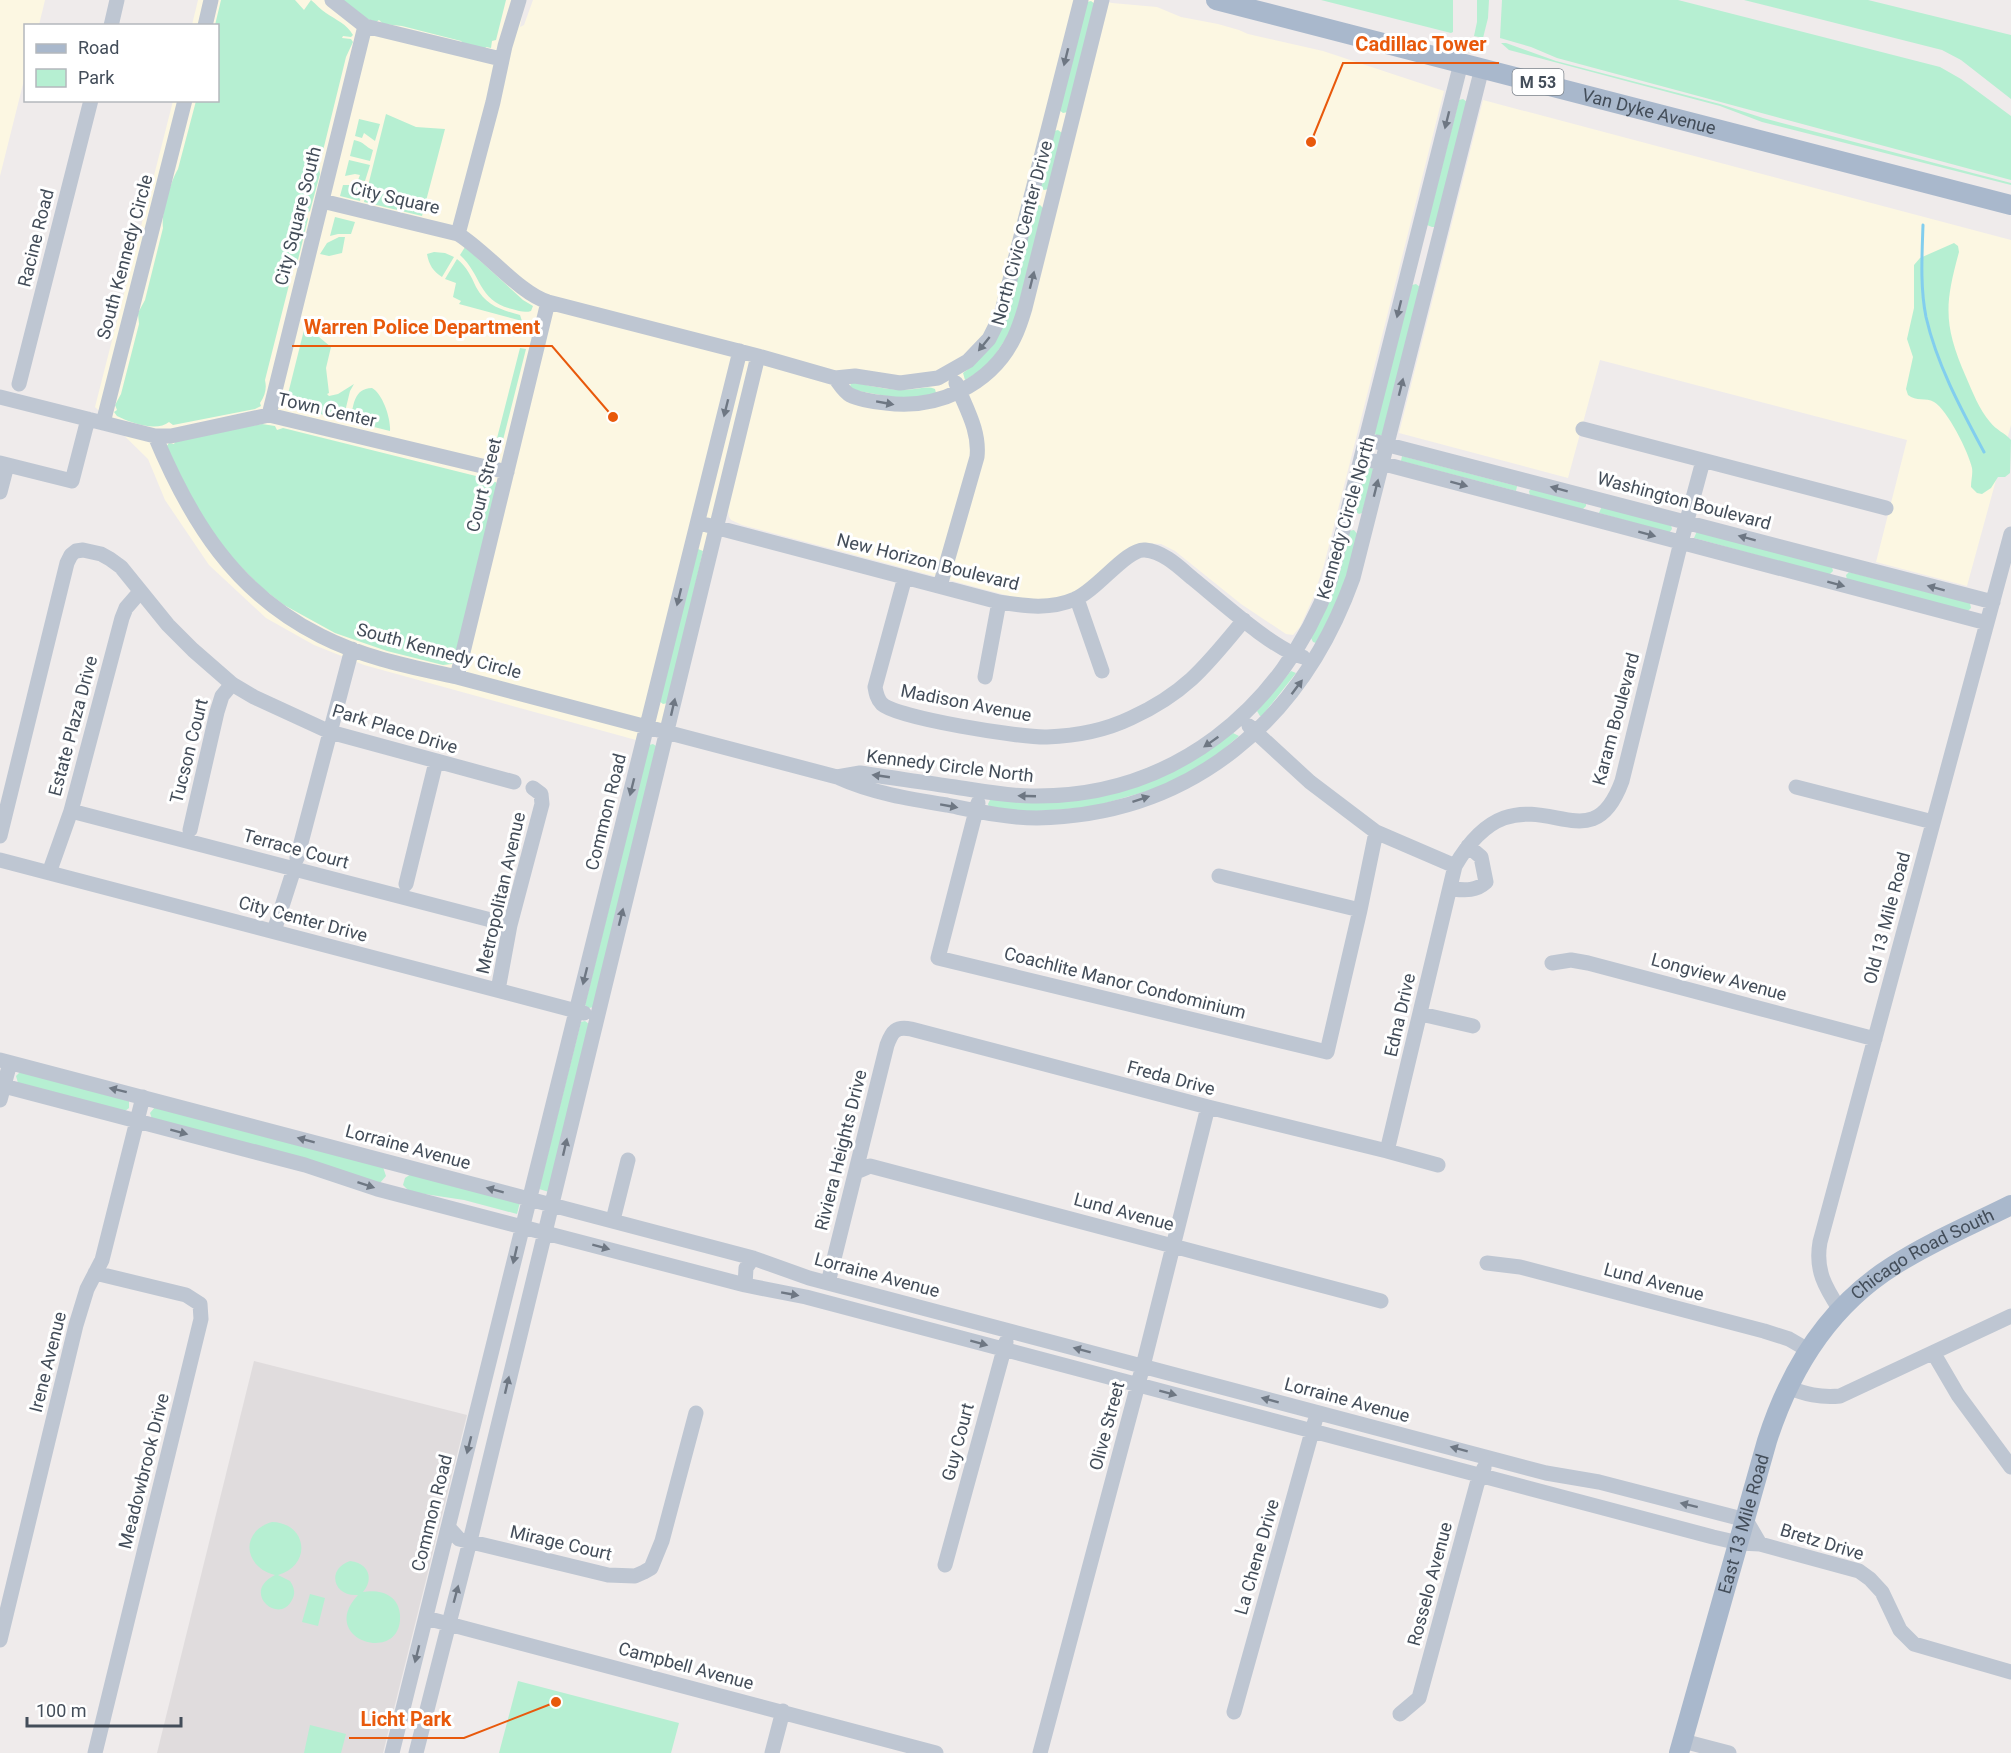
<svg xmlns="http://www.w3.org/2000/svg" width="2011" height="1753" font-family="Roboto,sans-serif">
<rect width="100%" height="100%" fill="#efebeb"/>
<path fill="#fcf7e2" d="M0 0H45L39 25 26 26 25 76 0 176Z
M198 0H525L520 27 524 25 533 0H1100L1112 3 1157 7 1181 17 1218 24 1239 30 1248 34 1323 51 1444 91 1324 565 1313 598 1300 627 1293 635 1286 634 1241 604 1175 551 1161 544 1143 543 1079 592 1045 601 1013 597 742 525 731 520 729 517 728 511 675 713 636 740 364 665 314 645 266 618 209 565 165 500 148 459 95 407 173 101 218 100V26L192 25Z
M1483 100 2011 240V425L1967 586 1876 562 1907 440 1600 360 1568 478 1399 433Z"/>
<path fill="#e0dcdd" d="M254 1361 467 1415 383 1753H157Z"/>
<path fill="#b6efd2" d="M221 0H295L304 10 311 0C316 4 321 10 326 13 336 20 347 24 353 35L351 37 343 36 342 38 351 39 353 42 346 57 319 167 320 174 310 211 307 213 300 211 299 213 306 216 308 219 297 264 293 269 265 380C267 389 265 396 260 403L261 406 255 409 173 425 169 422C157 432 131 423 117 416L114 412 117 410 115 405 121 394 139 324 138 313 145 300 163 228C161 213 170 183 178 169L196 101 218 100V26L215 25Z
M341 0H506L496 40 492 41 491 48 486 47 484 50 465 45 461 41 402 26 383 24 379 20 376 22 367 19Z
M1321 0H1453V32L1451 33Z
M1477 0H1489L1488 18 1483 38 1474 36 1477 22Z
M1502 0H1678L1940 67 1961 79 2011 116V180L1557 58 1531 47 1500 38Z
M1744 0H1868L2011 35V99L1961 60 1942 50Z
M1091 1 1095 4 1068 112 1063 113 1059 110 1087 2Z
M1501 43H1506L1556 61 1720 104 1763 118 2011 183V185L1762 122 1720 106 1509 50Z
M1463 99 1467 102 1435 227H1432L1427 225 1459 100Z
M386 114 416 127 445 129 422 216 364 202Z
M359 119 380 124 375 141 364 133 362 138 355 136Z
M1058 130 1062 133 1049 189 1044 190 1040 187 1054 131Z
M354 140C365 142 365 147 373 150L370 161 350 156Z
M349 160 370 165 365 181 358 180 360 175 355 174 345 176Z
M355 183 364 185 360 201 340 196 343 185H350Z
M1040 205 1043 208 1013 328 987 367 965 380 963 373 975 364 1035 206Z
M335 217 355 222 351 234H338L330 236Z
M339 237H345L342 253 329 256 320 254 327 243Z
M1954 243 1958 246 1959 252C1944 306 1944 326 1966 377 1973 393 1979 409 1990 422 1996 430 2005 433 2011 440L2010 473 2005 477H1998L1991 488 1982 494 1977 493 1971 487C1971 480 1973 474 1972 468 1969 453 1947 409 1934 402 1926 397 1916 402 1908 395L1906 389 1913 357 1907 339 1914 308V265L1920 258Z
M465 247 523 300 533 306 531 311C525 313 519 311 512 309 478 301 482 275 460 255Z
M434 252 445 253 454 257 442 277C433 271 429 265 427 254Z
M457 259C467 267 471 276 476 287 486 306 502 310 520 315L522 321 459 304 461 301 453 297 456 283 445 279Z
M1416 284 1420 287 1382 435H1376L1374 433 1412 285Z
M307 318 313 319 319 337 331 347 326 368 329 393 327 394 329 396 338 394 354 384 350 391 343 420 290 406 287 398Z
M520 348 526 349 501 448 495 446Z
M851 382C872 386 894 392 915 389 923 388 928 386 935 389L936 393 908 400 853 390 850 387Z
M372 388C383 394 391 419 390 431L350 421C354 405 353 389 372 388Z
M262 424 275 426 277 430 283 428 488 479 490 483 496 482 497 484 455 657 451 660 452 664 443 665 387 651 335 633 284 605 262 588 212 537 166 447 169 443 174 444 176 440Z
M1402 456 1517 486 1516 491 1401 461Z
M1366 466 1374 469 1362 513 1359 514 1355 511Z
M1532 488 1586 504V506L1582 510 1530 496 1529 491Z
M1602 506 1671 525 1672 529 1669 533 1599 513Z
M1354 530 1358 535 1340 598 1316 643 1313 642 1311 638 1349 531Z
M1697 531 1832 567 1833 571 1829 575 1694 538Z
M698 549 703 551 668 703 663 704 659 701Z
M1849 572 1970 603 1971 608 1967 612 1847 580 1846 575Z
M1291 671 1296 673 1262 716H1260L1257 711 1259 709Z
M1233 733 1239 736 1211 760 1161 787 1092 807 1025 812 989 807 988 804 990 800H1069Z
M653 744 656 746 594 1007 589 1008 585 1005 649 745Z
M585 1021 589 1024 549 1192 539 1189 581 1022Z
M20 1072 129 1101V1108L125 1111 18 1083 16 1076Z
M155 1107 383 1167 386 1176 380 1183 152 1119 150 1113Z
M411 1174 520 1202 517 1214 464 1200 418 1193 408 1190 403 1185 405 1178Z
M272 1522C308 1523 312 1566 278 1575L290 1581C294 1587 296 1593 292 1600 279 1626 240 1592 275 1575 243 1567 240 1531 272 1522Z
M350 1561C369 1563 374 1579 363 1592 380 1589 399 1595 400 1615 403 1666 316 1640 358 1595 333 1597 326 1569 350 1561Z
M310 1594 325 1598 318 1626 302 1622Z
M518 1681 679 1723 671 1753H499Z
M310 1725 346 1734 341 1753H304Z"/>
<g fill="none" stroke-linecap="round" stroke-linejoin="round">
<path stroke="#82ceee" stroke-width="3" d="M1923 225C1922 255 1920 287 1926 317 1937 365 1961 409 1984 452"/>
<path stroke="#bec6d2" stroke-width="15" d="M332 0 365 26 501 59
M111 26 117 0
M205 26 211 0
M322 201 458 234C487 252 519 293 548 302L758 356 835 378 855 376 900 383 938 378 968 361 989 339 1001 315 1081 0
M458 234 493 102 505 46 519 0
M835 378C839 383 844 392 850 395 860 400 876 402 886 403 937 410 991 385 1014 338 1019 328 1022 318 1025 308L1102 0
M19 384 91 100
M0 397 155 436H171L269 415 507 472
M269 415 365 26
M103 423 185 100
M1583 429 1886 508
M155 436C191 522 235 593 321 636 364 658 412 667 457 677L837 777C872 793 909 799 947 805 977 811 1007 818 1037 818 1192 815 1302 720 1353 578L1482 68
M1377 442 1993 602
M1373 461 1987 623
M0 463 72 481 88 419
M0 492 7 465
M707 525 999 602C1025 606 1050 610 1075 599 1097 590 1127 548 1145 550 1164 552 1178 566 1192 578 1217 598 1275 651 1303 657
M905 577 875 687C876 693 877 699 882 704 897 718 1022 738 1047 737 1075 736 1106 730 1131 718 1186 693 1207 665 1244 620
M940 586 977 457C980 430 965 407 956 383
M1077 599 1102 671
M457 677 548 302
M985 677 999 602
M1249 726 1310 782 1376 832 1455 866
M837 777 860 773C892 778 924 782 955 787 981 791 1006 796 1032 796 1173 798 1282 709 1330 581L1461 63
M1796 787 1933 822
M978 803 938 958 1327 1052 1360 910 1376 832
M71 811 510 925
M190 830 217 712 222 696 232 684
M0 836 67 563 71 555 76 551 83 550 101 554 110 559 121 567 168 625 193 650 232 684 254 697 330 732 514 782
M297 858 352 649
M0 860 584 1013
M49 873 71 811 122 618 126 608 139 593
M1219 876 1360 910
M406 884 436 762
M1450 889C1464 890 1475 892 1486 882L1481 857 1468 846
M274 931 294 869
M1552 963 1571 960 1588 963 1875 1039
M498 990 510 925 542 804 541 794 533 788
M1421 1014 1473 1026
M0 1060 753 1258 809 1278 1546 1473 1599 1482 1746 1520 1760 1544
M0 1085 305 1165 377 1189 745 1285 806 1297 1713 1537 1739 1543 1760 1544 1859 1571 1870 1579 1882 1592 1900 1630 1914 1644 2011 1672
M0 1100 10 1063
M1387 1151 1455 866C1466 847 1482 826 1504 818 1555 800 1595 855 1622 781L1679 550 1703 461
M856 1172 870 1166 1381 1301
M613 1220 628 1160
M1487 1263 1520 1267 1764 1331 1789 1339 1808 1350
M828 1283 887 1045C892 1031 896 1026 911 1029L1208 1107 1387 1151 1438 1165
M745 1285 746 1268 753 1258
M1840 1310C1825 1287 1815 1270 1820 1242L2011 534
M1934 1354 1958 1395 2011 1467
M1787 1387C1805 1394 1820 1398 1840 1396L2011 1316
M449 1528 459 1539 608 1575 635 1576 644 1572 651 1568 662 1541 696 1413
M945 1565 1006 1342
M426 1618 936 1753
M0 1640 76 1325 87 1289 102 1260 143 1097
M1234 1712 1315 1421
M1400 1714 1419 1698 1477 1484 1484 1468
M1683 1741 1729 1753
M95 1753 201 1319 200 1304 186 1295 95 1273
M392 1753 740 351
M416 1753 470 1541 758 356
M772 1753 783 1711
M1040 1753 1145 1358 1208 1107"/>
<g stroke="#a9b8cc" stroke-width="20">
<path id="s1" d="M1216 0 2011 205"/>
<path id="s2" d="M1679 1753 1767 1441C1790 1369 1828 1307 1893 1266 1930 1242 1971 1225 2011 1205"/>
</g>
</g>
<defs><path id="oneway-solid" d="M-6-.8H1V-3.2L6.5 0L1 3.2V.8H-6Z" transform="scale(1.5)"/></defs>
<g fill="#6e7783">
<use href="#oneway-solid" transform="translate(1066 57) rotate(104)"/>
<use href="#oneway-solid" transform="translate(1447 120) rotate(104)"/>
<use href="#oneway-solid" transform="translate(1032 280) rotate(-76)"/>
<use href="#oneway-solid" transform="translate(1399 309) rotate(104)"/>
<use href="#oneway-solid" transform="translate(984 344) rotate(129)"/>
<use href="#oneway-solid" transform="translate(1401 387) rotate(-76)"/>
<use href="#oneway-solid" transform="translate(885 403) rotate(10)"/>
<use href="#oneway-solid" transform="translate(726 408) rotate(104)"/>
<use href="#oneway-solid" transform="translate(1459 484) rotate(15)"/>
<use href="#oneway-solid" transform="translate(1376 488) rotate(-76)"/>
<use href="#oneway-solid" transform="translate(1559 489) rotate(-165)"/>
<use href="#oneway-solid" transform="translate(1647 534) rotate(15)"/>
<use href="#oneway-solid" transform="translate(1747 538) rotate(-165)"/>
<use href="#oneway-solid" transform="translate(1836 584) rotate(15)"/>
<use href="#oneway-solid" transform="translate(1936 588) rotate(-165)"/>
<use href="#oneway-solid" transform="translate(679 597) rotate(104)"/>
<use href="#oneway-solid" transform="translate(1297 687) rotate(-53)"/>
<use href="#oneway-solid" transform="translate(673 707) rotate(-77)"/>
<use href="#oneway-solid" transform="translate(1211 742) rotate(145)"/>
<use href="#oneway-solid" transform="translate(881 776) rotate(-172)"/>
<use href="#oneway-solid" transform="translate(632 787) rotate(104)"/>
<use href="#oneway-solid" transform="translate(1027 796) rotate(-178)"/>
<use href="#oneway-solid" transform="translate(1141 799) rotate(-18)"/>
<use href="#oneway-solid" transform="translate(949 806) rotate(10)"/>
<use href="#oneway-solid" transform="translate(621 917) rotate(-76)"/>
<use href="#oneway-solid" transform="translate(585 976) rotate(104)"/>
<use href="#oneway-solid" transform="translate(118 1090) rotate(-166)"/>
<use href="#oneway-solid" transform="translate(179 1132) rotate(15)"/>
<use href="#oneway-solid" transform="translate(306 1140) rotate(-165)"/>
<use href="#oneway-solid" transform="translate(565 1147) rotate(-77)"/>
<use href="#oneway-solid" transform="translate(366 1185) rotate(18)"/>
<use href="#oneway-solid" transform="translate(495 1190) rotate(-165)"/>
<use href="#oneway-solid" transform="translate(601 1247) rotate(15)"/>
<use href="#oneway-solid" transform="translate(515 1255) rotate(103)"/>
<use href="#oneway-solid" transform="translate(790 1294) rotate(10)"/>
<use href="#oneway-solid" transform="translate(979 1343) rotate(15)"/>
<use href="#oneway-solid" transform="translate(1082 1350) rotate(-165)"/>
<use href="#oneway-solid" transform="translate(507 1385) rotate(-77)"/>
<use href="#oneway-solid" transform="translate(1168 1393) rotate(15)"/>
<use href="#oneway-solid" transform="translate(1270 1400) rotate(-165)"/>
<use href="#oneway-solid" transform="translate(469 1445) rotate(104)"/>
<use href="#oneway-solid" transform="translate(1459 1449) rotate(-165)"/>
<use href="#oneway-solid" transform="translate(1689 1505) rotate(-166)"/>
<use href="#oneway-solid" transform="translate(456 1594) rotate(-75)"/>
<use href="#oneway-solid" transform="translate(417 1654) rotate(104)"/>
</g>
<g text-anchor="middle" stroke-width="6" stroke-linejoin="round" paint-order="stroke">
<rect fill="#fff" stroke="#7b828b" stroke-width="1.5" x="1512.5" y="69" width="51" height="26" rx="4.5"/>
<g font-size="16" font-weight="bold" fill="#434d59">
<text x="1538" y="88">M 53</text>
</g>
<g font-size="18" fill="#434d59" stroke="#fff">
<text dy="6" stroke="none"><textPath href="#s1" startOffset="447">Van Dyke Avenue</textPath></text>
<text transform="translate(395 198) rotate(13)" y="6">City Square</text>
<text transform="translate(298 216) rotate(-76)" y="6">City Square South</text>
<text transform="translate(1022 233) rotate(-75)" y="6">North Civic Center Drive</text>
<text transform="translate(36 238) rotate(-76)" y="6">Racine Road</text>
<text transform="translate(125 257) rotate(-75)" y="6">South Kennedy Circle</text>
<text transform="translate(327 410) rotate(13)" y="6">Town Center</text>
<text transform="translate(484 485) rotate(-76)" y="6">Court Street</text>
<text transform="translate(1684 501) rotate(15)" y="6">Washington Boulevard</text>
<text transform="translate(1346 518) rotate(-74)" y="6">Kennedy Circle North</text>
<text transform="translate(928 562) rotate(14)" y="6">New Horizon Boulevard</text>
<text transform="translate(439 651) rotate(15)" y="6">South Kennedy Circle</text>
<text transform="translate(966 703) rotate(11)" y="6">Madison Avenue</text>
<text transform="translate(1616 719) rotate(-75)" y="6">Karam Boulevard</text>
<text transform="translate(73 726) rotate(-75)" y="6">Estate Plaza Drive</text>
<text transform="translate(395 729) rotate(17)" y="6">Park Place Drive</text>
<text transform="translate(189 751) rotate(-76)" y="6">Tucson Court</text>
<text transform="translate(950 766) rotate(7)" y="6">Kennedy Circle North</text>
<text transform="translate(606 812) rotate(-76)" y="6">Common Road</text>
<text transform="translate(296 849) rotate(15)" y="6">Terrace Court</text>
<text transform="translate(501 893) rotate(-77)" y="6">Metropolitan Avenue</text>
<text transform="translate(1887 918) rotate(-75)" y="6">Old 13 Mile Road</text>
<text transform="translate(303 919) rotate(15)" y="6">City Center Drive</text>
<text transform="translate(1719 977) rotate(15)" y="6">Longview Avenue</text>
<text transform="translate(1125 983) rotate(14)" y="6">Coachlite Manor Condominium</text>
<text transform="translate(1400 1015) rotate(-77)" y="6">Edna Drive</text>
<text transform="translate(1171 1078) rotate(15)" y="6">Freda Drive</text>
<text transform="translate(408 1147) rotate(15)" y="6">Lorraine Avenue</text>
<text transform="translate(841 1150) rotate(-76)" y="6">Riviera Heights Drive</text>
<text transform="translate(1124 1212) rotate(15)" y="6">Lund Avenue</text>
<text dy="6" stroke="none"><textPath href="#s2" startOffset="576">Chicago Road South</textPath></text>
<text transform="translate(877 1275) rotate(15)" y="6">Lorraine Avenue</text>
<text transform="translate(1654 1282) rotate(15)" y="6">Lund Avenue</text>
<text transform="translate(48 1362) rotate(-76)" y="6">Irene Avenue</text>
<text transform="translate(1347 1400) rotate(15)" y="6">Lorraine Avenue</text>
<text transform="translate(1107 1426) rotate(-75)" y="6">Olive Street</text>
<text transform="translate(958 1442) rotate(-75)" y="6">Guy Court</text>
<text transform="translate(144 1471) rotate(-76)" y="6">Meadowbrook Drive</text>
<text transform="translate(432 1513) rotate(-76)" y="6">Common Road</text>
<text dy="6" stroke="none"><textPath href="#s2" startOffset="238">East 13 Mile Road</textPath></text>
<text transform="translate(1822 1542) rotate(17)" y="6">Bretz Drive</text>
<text transform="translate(561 1543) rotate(13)" y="6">Mirage Court</text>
<text transform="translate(1257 1557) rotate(-74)" y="6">La Chene Drive</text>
<text transform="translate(1430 1584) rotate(-75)" y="6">Rosselo Avenue</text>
<text transform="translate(686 1666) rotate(15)" y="6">Campbell Avenue</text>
</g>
</g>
<path fill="none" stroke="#e8590c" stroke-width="2" d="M1311 142L1343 63H1499M613 417L552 346H292M556 1702L464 1738H349"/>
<g fill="#e8590c" stroke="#fff" stroke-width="2">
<circle cx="1311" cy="142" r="6"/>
<circle cx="613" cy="417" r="6"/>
<circle cx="556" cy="1702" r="6"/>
</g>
<g font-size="20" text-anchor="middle" font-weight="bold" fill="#e8590c" stroke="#fff" stroke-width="6" stroke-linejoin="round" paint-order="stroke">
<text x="1421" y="51">Cadillac Tower</text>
<text x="422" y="334">Warren Police Department</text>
<text x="406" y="1726">Licht Park</text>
</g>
<rect x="24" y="24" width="195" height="78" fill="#ffffff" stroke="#b4b8bd" stroke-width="1.5"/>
<rect x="36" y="44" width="30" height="9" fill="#a9b8cc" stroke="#b4b8bd" stroke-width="1.5"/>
<text x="78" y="54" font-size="18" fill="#434d59">Road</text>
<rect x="36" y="69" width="30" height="18" fill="#b6efd2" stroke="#b4b8bd" stroke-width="1.5"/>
<text x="78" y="84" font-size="18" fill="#434d59">Park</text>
<path d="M27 1717v9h154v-9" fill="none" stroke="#434d59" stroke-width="3"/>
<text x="36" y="1717" font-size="18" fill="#434d59" stroke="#ffffff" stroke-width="4.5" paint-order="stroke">100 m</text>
</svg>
